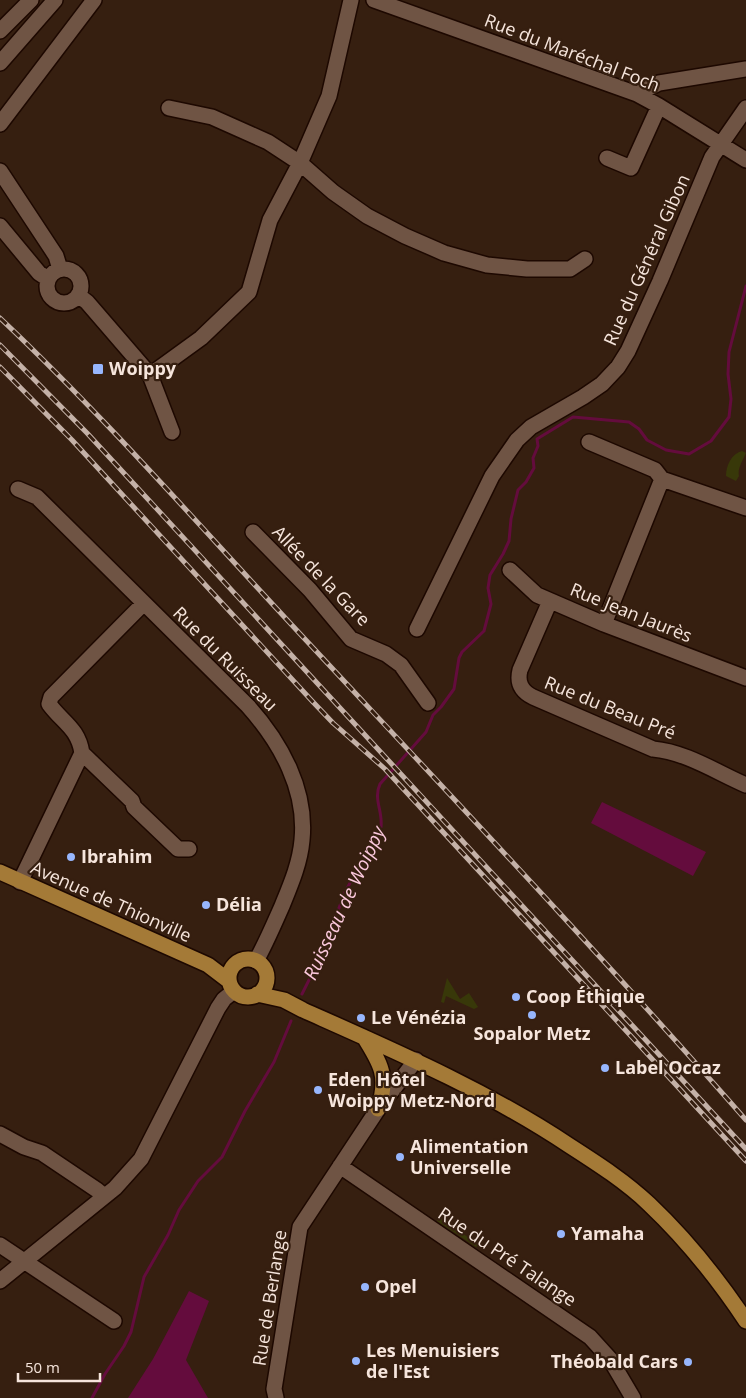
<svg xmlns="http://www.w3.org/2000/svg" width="746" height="1398" font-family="'Open Sans',sans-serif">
<rect width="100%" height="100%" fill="#361f10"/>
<path fill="#383809" d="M742 451 746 453C743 460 737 469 739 476L736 481 726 476C726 466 731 454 742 451Z
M447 978 460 999 469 993 478 1007 474 1009 446 996 444 1003 441 1002Z
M441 1210 442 1218 477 1244 481 1245 476 1247 437 1221V1216Z"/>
<path fill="#640c3d" d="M602 802 706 852 693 876 591 823Z
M189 1291 209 1301 186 1360 208 1398H128L153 1359Z"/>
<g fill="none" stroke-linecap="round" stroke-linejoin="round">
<path stroke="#640c3d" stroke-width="3" d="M302 994 321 956 345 892 381 827C383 811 373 799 380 784L426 732 433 715 441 707 454 689 459 658 462 652 484 631 491 604 488 588 490 575 503 554 509 541 511 519 518 490 526 482 534 468 533 458 538 446 537 439 573 417 629 422 639 429 647 440 666 450 689 454 711 441 729 417 731 399 728 374 729 352 746 286
M92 1398 105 1374 124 1346 131 1332 144 1277 168 1235 179 1210 198 1181 222 1157 245 1111 274 1062 291 1021"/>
<g stroke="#1d0800" stroke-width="18">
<path id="minor" d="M374 0 637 94 659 106 746 160
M0 31 31 0
M0 63 55 0
M637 94 659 83 746 69
M169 108 212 117 268 142 300 163 333 192 367 216 405 236 444 253 487 265 527 269H570L585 259
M0 124 94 0
M607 158 631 168 659 106
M0 171 56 256 60 269
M0 226 39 273 48 279
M47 286a17 17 0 1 1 34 0a17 17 0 1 1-34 0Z
M78 295 87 302 150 375 172 432
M150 375 201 338 249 292 270 220 300 163 329 96 351 0
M589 442 655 470 662 479 746 508
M18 489 37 497 248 706C281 743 307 790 302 840 300 863 291 884 282 906 274 924 266 943 256 961
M253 532 310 590 351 639 386 654 401 665 428 703
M510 570 537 595 604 624 746 678
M550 601 520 670C517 682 521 691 533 697L653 749C686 752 716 772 746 785
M604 624 662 479
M417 629 492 476 517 440 531 427 583 397 602 384 618 367 628 351 660 281 712 157 746 108
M82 753 132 801 134 807 178 849H189
M20 882 82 753C78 728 63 723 49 704L51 697 144 603
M0 1134 24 1147 42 1153 97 1190 104 1196
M340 1166 590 1337 610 1359 633 1398
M0 1245 114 1321
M0 1281 115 1188 141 1159 218 1008 224 999 234 991
M276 1398 274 1389 300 1227 378 1109 416 1060"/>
</g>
<g stroke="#1d0800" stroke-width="18">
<path id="major" d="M0 872 208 965 229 981
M229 978a19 19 0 1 1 38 0a19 19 0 1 1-38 0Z
M257 994 284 1000 303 1010C395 1051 486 1090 570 1146 598 1164 626 1182 649 1204 686 1239 718 1279 746 1321
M364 1037C381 1064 389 1077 378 1109"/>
</g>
<use href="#minor" stroke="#6f5444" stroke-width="15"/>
<use href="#major" stroke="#a47a37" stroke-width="15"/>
<g stroke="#c4b1a7" stroke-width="5">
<path id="rail" d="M0 318C107 419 203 530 303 637 452 797 602 956 746 1120
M0 345 87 433 746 1149
M0 367 72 440 313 702 333 723 385 769 746 1161"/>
</g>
<use href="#rail" stroke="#361f10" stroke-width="3" stroke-dasharray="9" stroke-linecap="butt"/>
</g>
<g fill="#97b6fd" stroke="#361f10" stroke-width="2">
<rect x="92" y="363" width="12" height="12" rx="2.5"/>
<circle cx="71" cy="857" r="5"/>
<circle cx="206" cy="905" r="5"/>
<circle cx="516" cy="997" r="5"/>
<circle cx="532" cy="1015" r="5"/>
<circle cx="361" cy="1018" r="5"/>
<circle cx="605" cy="1068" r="5"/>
<circle cx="318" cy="1090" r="5"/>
<circle cx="400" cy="1157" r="5"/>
<circle cx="561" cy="1234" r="5"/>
<circle cx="365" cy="1287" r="5"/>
<circle cx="356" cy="1361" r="5"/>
<circle cx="688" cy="1362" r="5"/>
</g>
<g text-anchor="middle" stroke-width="4.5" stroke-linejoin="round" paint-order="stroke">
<g font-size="18" fill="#f6e5dc" stroke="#361f10">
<text transform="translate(572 53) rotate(21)" y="6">Rue du Maréchal Foch</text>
<text transform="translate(647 260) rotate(-66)" y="6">Rue du Général Gibon</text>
<text transform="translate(321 576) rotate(46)" y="6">Allée de la Gare</text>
<text transform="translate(631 613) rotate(22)" y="6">Rue Jean Jaurès</text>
<text transform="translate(225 659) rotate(45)" y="6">Rue du Ruisseau</text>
<text transform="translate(610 708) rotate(22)" y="6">Rue du Beau Pré</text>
<text transform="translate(111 902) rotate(24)" y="6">Avenue de Thionville</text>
<text transform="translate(507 1257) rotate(34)" y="6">Rue du Pré Talange</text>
<text transform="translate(270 1298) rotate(-81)" y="6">Rue de Berlange</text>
</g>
<g font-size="18" font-weight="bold" fill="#f6e5dc" stroke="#361f10" text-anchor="start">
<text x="109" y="375">Woippy</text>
<text x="81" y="863">Ibrahim</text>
<text x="216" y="911">Délia</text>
<text x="526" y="1003">Coop Éthique</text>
<text x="371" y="1024">Le Vénézia</text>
<text x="532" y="1040" text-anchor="middle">Sopalor Metz</text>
<text x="615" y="1074">Label Occaz</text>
<text x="328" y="1086">Eden Hôtel<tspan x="328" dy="21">Woippy Metz-Nord</tspan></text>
<text x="410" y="1153">Alimentation<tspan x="410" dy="21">Universelle</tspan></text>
<text x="571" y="1240">Yamaha</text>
<text x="375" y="1293">Opel</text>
<text x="366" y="1357">Les Menuisiers<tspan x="366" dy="21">de l'Est</tspan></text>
<text x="678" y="1368" text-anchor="end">Théobald Cars</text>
</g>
<g font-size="19" font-style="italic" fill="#fcc9dd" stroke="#361f10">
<text transform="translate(344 903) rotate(-65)" y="7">Ruisseau de Woippy</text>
</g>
</g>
<path d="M18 1373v8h82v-8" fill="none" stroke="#f6e5dc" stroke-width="2.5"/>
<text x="25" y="1373" font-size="15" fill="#f6e5dc" stroke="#361f10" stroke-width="4" paint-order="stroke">50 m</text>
</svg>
